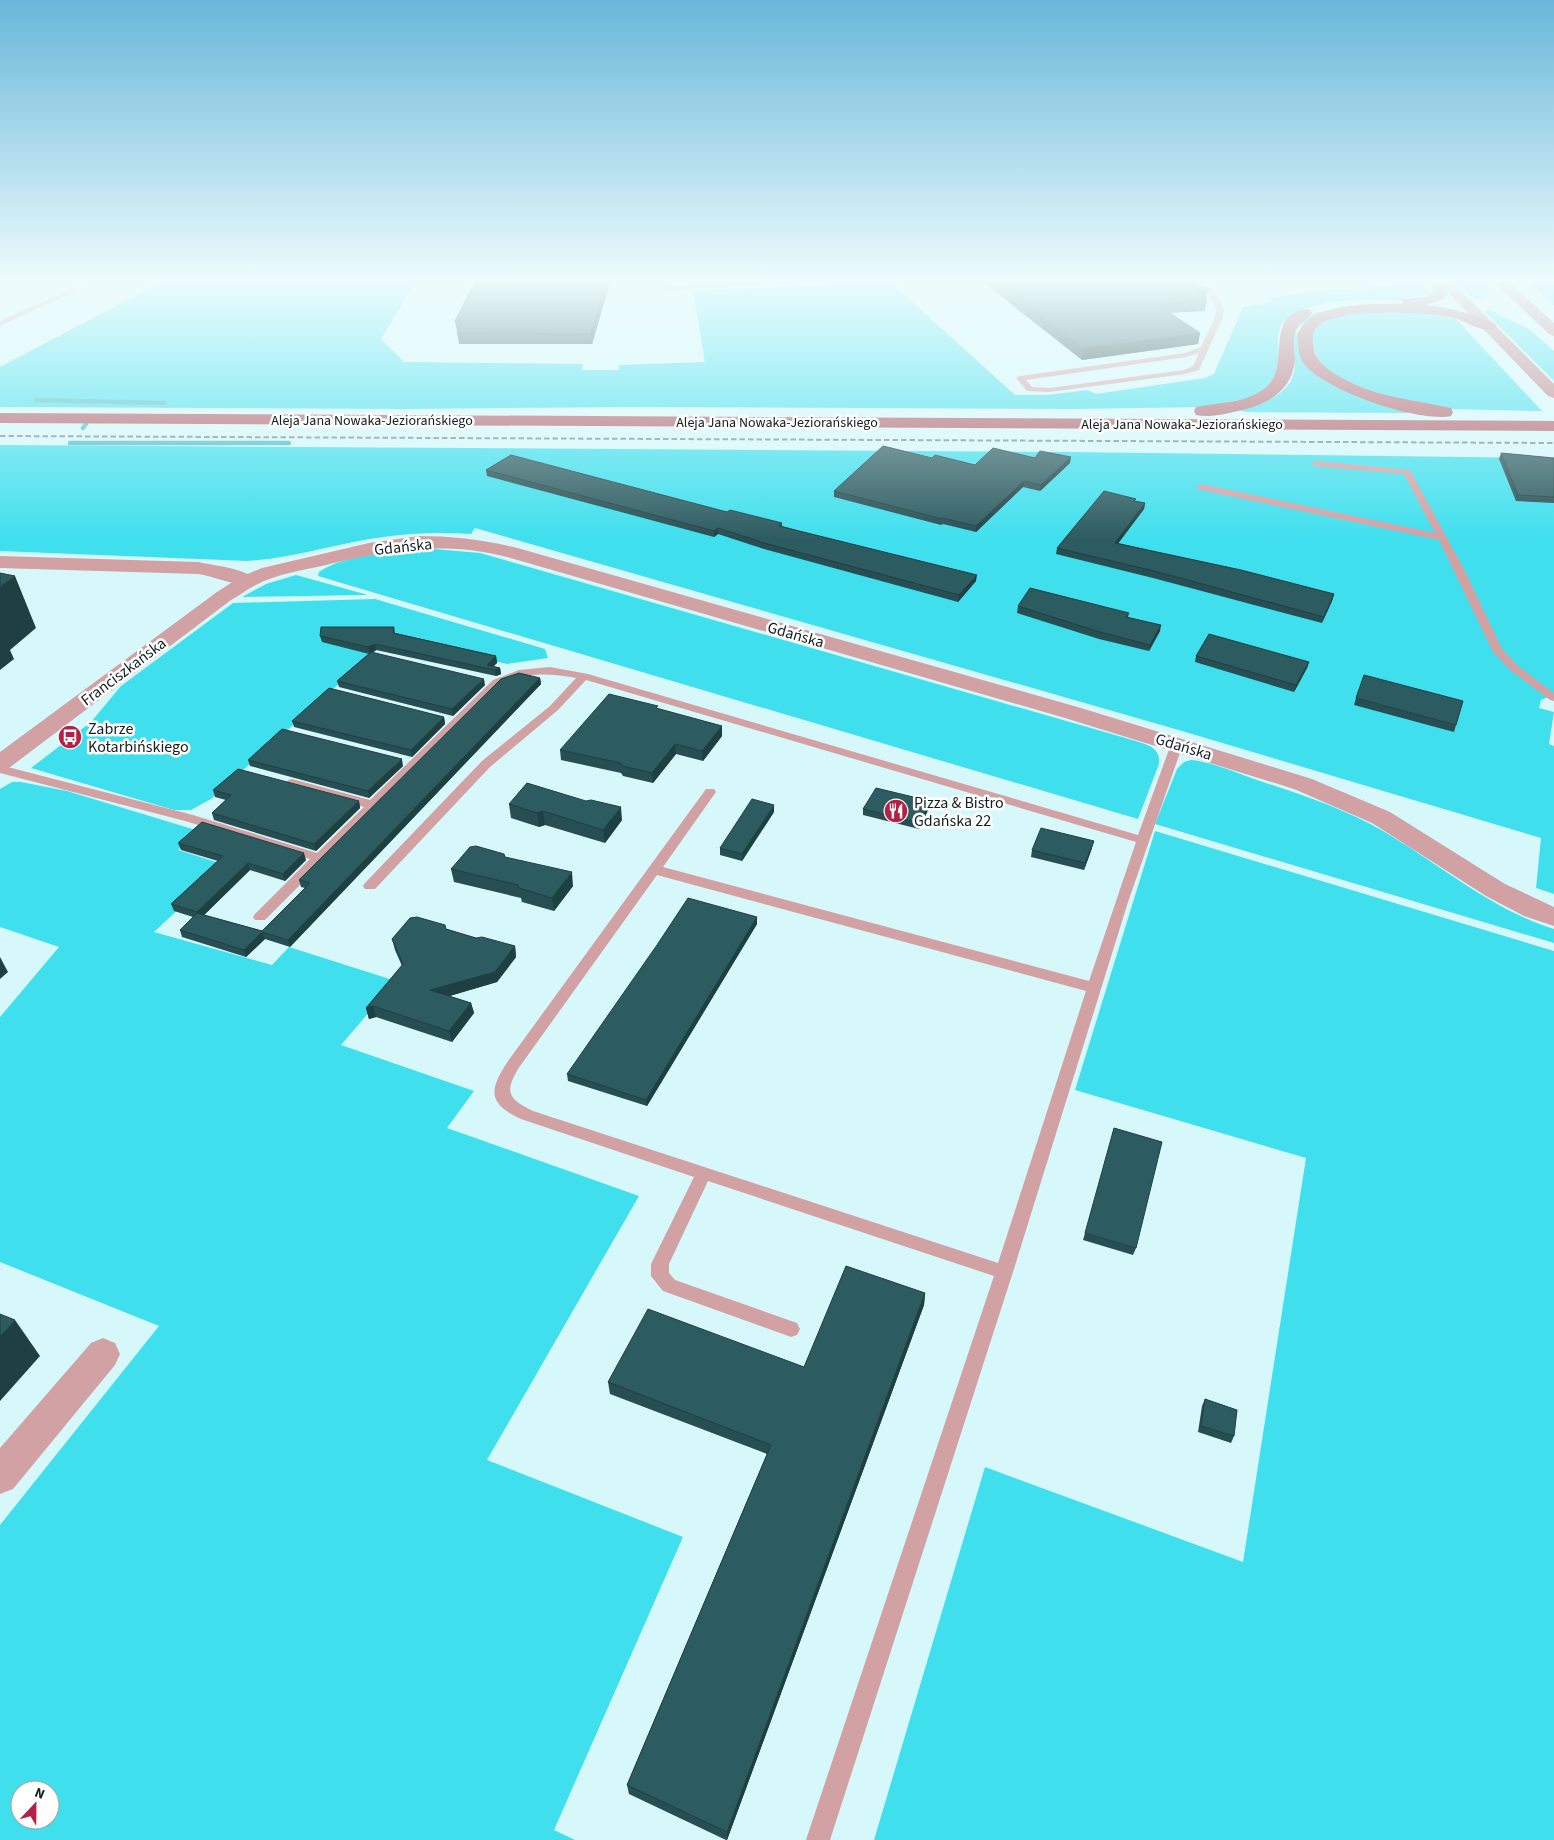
<svg xmlns="http://www.w3.org/2000/svg" width="1554" height="1840" font-family="'Source Sans 3',sans-serif">
<rect width="100%" height="100%" fill="#d7f8fb"/>
<path fill="#40dfed" fill-rule="evenodd" d="M161 282H416L381 339 404 362 583 364 582 370H619V365L705 362 693 291 890 282 1015 395H1047L1087 390 1096 394 1205 378 1214 374 1243 307 1272 302 1267 298 1324 290 1371 289 1368 285H1397L1394 282H1421L1429 291 1423 296 1404 297 1406 300C1371 300 1304 295 1281 325L1278 337 1279 369 1269 385 1252 398 1203 407 1074 409 630 407 401 409 0 407V367Z
M1456 282H1488L1490 292 1484 299 1471 297Z
M1528 282H1554V305Z
M1359 305C1339 310 1307 311 1296 332 1298 344 1301 358 1309 368 1329 392 1390 404 1420 413L1246 412 1240 410C1263 404 1293 394 1295 366 1295 352 1293 340 1295 326L1317 312Z
M1490 310 1529 329 1554 351V381L1485 312Z
M1378 311 1434 314 1455 318 1542 411 1444 409 1379 394 1334 377 1318 360 1311 339 1313 331 1316 327 1334 317Z
M0 445 1069 452 1554 458V695L1541 700 1539 708 1554 712 1549 744 1554 746V894L1536 888 1541 838 1182 731 475 528 471 534C441 532 413 533 383 537 338 543 294 558 248 561L0 551Z
M434 549 480 553 1136 741C1148 745 1161 748 1159 764L1138 819 318 576 319 572C344 554 402 550 434 549Z
M296 575 368 595 242 597 266 584Z
M375 599 545 649 548 658 507 664 390 638 211 799 191 810H174L31 768 91 722 121 686 233 603Z
M1191 760C1213 762 1236 773 1257 780 1300 794 1343 808 1383 831 1441 865 1490 909 1554 929V943L1155 824 1177 769 1184 762Z
M12 782H21L67 791 199 831 178 850 226 865 154 932 272 965 289 947 396 981 341 1045 474 1091 447 1128 639 1196 487 1460 683 1537 554 1830 575 1840H0V1525L159 1326 0 1262V1017L59 947 0 927V789ZM20 1790H50V1820H20Z
M1155 831 1554 951V1840H874L985 1467 1243 1562 1306 1158 1075 1090Z"/>
<g fill="none" stroke-linecap="round" stroke-linejoin="round">
<path stroke="#48bbc6" stroke-width="4.5" d="M36 400 164 403
M83 428 86 424
M70 443H289"/>
<path fill="#d2a1a4" fill-rule="evenodd" d="M86 282H95L0 326V321Z
M665 282H671L672 286 757 282H795L791 284 668 290 664 288Z
M1206 287H1212L1224 308 1223 317 1199 370 1185 374 1050 392 1027 391 1016 378 1020 376 1185 353 1201 347 1215 317 1216 308 1205 289ZM1199 353 1193 366 1184 370 1050 388 1032 387 1026 380 1186 357Z
M1316 461 1410 470 1465 571 1502 649 1518 666 1554 693V701L1550 700 1510 670 1493 652 1439 540 1201 490 1196 487 1201 484 1435 533 1404 474 1313 466V462Z
M550 667 588 674 1138 835 1171 744 1177 740 1183 744 1128 902 1013 1272 830 1840H806L994 1276 708 1181 669 1264V1273L675 1280 797 1323 800 1329 797 1335 791 1337 663 1291 651 1276V1264L694 1177 521 1119C487 1103 489 1090 508 1061L706 789H714L716 792 663 867 1089 981 1136 842 586 680 558 710 490 767 375 889H365L363 886 365 883 482 761 550 706 576 678C549 673 526 672 501 684L265 920H255L253 917 255 914 310 859 185 821 0 773V765L193 815 317 853 364 807 288 786 286 783 288 780 292 779 370 800 493 680 519 670ZM657 875 1086 991 998 1263 533 1111C509 1099 504 1093 518 1069Z"/>
<path fill="#d2a1a4" fill-rule="evenodd" d="M0 556 198 562C212 565 249 569 257 581L254 585C242 588 213 576 198 574L0 568Z
M103 1338 115 1343 120 1354 115 1365 13 1489 0 1494V1448L91 1343Z"/>
<path fill="#d2a1a4" fill-rule="evenodd" d="M419 536C454 536 487 540 521 549L1081 708 1312 779 1390 812 1505 884 1554 907V926L1524 916 1486 896 1372 823 1294 789 1065 718 507 557C447 541 389 550 330 564 305 570 277 573 254 586 246 590 239 596 231 600L9 768 0 770V752L217 592 240 577 262 568 369 543Z"/>
<path fill="#bf7980" fill-rule="evenodd" d="M1438 282H1452L1554 384V398L1548 396Z
M1494 282H1509L1554 323V336L1549 334Z"/>
<path fill="#b05c66" fill-rule="evenodd" d="M1432 282H1446L1448 292 1444 299 1426 305C1451 308 1472 313 1494 323L1497 326 1494 329C1480 333 1465 320 1451 317 1424 312 1337 307 1317 327 1310 333 1313 348 1316 356 1319 362 1326 368 1332 372 1372 398 1407 398 1451 408L1453 412 1451 416C1420 423 1320 390 1302 361 1298 353 1298 343 1297 334 1300 330 1302 324 1306 321 1327 303 1377 303 1403 304L1402 302 1404 299 1424 297 1433 293Z
M1305 309 1310 310 1312 313C1308 320 1300 322 1296 329 1292 339 1295 350 1295 360 1292 392 1266 405 1238 411 1225 414 1209 418 1196 415L1194 411 1196 407C1220 402 1245 404 1265 388 1293 367 1262 319 1305 309Z
M0 413 1554 421V431L0 423Z"/>
<path stroke="#768c8f" stroke-width="2" stroke-dasharray="5.5 3" stroke-linecap="butt" d="M0 436 1554 443"/>
</g>
<path fill="#264e53" d="M475 282H610L592 344H459L457 333 458 331H457L455 321Z
M983 282H1194L1207 300 1205 311 1170 313 1200 333 1198 344 1082 360Z
M1501 453 1554 458V503L1516 501 1499 459Z
M932 458 975 465 1035 458 1070 463 1040 491 1023 487 976 532 943 524 941 525 834 497V491Z
M486 470 727 512 782 523V526L976 581 958 602 764 549 718 534 714 537 487 476Z
M1136 501 1145 503 1144 509 1118 543 1334 594 1332 601 1322 623 1153 578 1056 554 1057 548Z
M1018 606 1129 613 1128 617 1160 631 1149 651 1099 639 1017 613Z
M394 627 395 633 496 656 497 663 493 666 500 668 501 674 496 676 376 650 372 653 485 685 453 716 339 687 337 681 369 654 322 642 320 636Z
M1196 656 1309 662 1307 668 1294 692 1195 662Z
M540 678 541 684 290 947 265 939 246 957 182 937 180 930 193 917 174 911 171 904 218 861 181 850 178 843 306 860 285 881 250 870 204 915 262 931 305 888 301 887 299 880Z
M1356 698 1456 725 1454 732 1354 705Z
M658 709 722 726V736L703 761 676 754 653 783 623 776 621 773 561 760 560 750Z
M444 717 445 724 412 757 294 727 292 721Z
M248 760 403 766 369 798 250 766Z
M213 790 359 801 360 808 316 851 214 820 212 813 226 800 215 797Z
M930 801 929 808 919 829 863 815V809Z
M509 804 622 820 605 843 545 825 539 827 511 818Z
M774 812 742 861 720 855V848Z
M1092 848 1084 870 1031 857 1032 850Z
M505 857 573 886 554 911 522 902 521 898 454 882 451 869Z
M757 917V924L647 1106 568 1081 567 1074Z
M446 929 476 938 515 946 516 957 497 982 449 996 471 1003 474 1013 452 1042 376 1017 369 1019 366 1008 402 966 395 950 392 939Z
M1085 1233 1136 1248 1133 1255 1083 1240Z
M925 1293 924 1305 727 1840H726L629 1794 627 1785 767 1454 610 1394 608 1382 804 1367Z
M1205 1399 1234 1436 1231 1443 1198 1432 1202 1406Z"/>
<path fill="#1f4043" d="M607 282H610L592 344 591 334Z
M1208 290 1206 300 1194 292Z
M1200 333 1198 344 1082 360 1083 349Z
M1071 457 1070 463 1040 491 1041 485Z
M1024 481 1023 487 976 532V526Z
M1145 503 1144 509 1114 549 1115 543Z
M718 528V534L714 537V531Z
M977 575 976 581 958 602 959 595Z
M15 576 36 628 10 650 14 659 0 670V587Z
M1334 594 1332 601 1322 623 1324 617Z
M1161 625 1160 631 1149 651 1150 645Z
M375 644 376 650 370 654 368 647Z
M496 656 497 663 491 669 487 665Z
M1309 662 1307 668 1294 692 1296 685Z
M500 668 501 674 496 676 495 670Z
M540 678 541 684 290 947 288 940Z
M484 679 485 685 453 716 452 709Z
M444 717 445 724 412 757 411 750Z
M722 726V736L703 761 702 751Z
M675 744 676 754 653 783 652 773Z
M402 759 403 766 369 798 368 791Z
M359 801 360 808 316 851 314 844Z
M930 801 929 808 919 829V823Z
M774 805V812L742 861V854Z
M621 807 622 820 605 843 603 830Z
M543 811 545 825 539 827 537 813Z
M1094 841 1092 848 1084 870 1085 863Z
M304 853 306 860 285 881 283 874Z
M248 863 250 870 200 919 197 912Z
M572 872 573 886 554 911 552 898Z
M757 917V924L647 1106 646 1100Z
M262 932 265 939 246 957 244 950Z
M515 946 516 957 497 982 433 1001 430 990Z
M0 957 8 972 0 979Z
M471 1003 474 1013 452 1042 449 1031Z
M373 1006 376 1017 369 1019 366 1008Z
M925 1293 924 1305 727 1840V1832Z
M15 1320 40 1356 0 1401V1336Z"/>
<path fill="#2c5b60" stroke="#1f4043" d="M475 282H607L591 334 457 333 463 321H455Z
M997 282H1194L1208 290 1194 292 1207 300 1169 303 1171 304 1158 305 1200 333 1083 349Z
M883 446 932 458 935 455 975 465 993 448 1035 458 1040 451 1071 457 1041 485 1024 481 976 526 943 518 942 519 834 491Z
M1501 453 1554 458V497L1518 495Z
M511 455 727 512 730 510 782 523 779 526 977 575 959 595 764 543 718 528 714 531 486 470Z
M1104 491 1136 499 1134 501 1145 503 1115 543 1241 570 1334 594 1324 617 1154 571 1057 548Z
M0 573 15 576 0 587Z
M1030 588 1129 613 1126 617 1161 625 1150 645 1100 632 1018 606Z
M321 627H394L393 633 496 656 487 665 500 668 495 670 375 644 368 647 320 636Z
M1209 634 1309 662 1296 685 1196 656Z
M371 652 484 679 452 709 337 681Z
M519 673 540 678 288 940 262 932 244 950 180 930 197 913 262 931 310 883 299 880 501 679Z
M1364 675 1463 701 1456 725 1356 698Z
M329 688 444 717 411 750 292 721Z
M609 694 658 706 656 708 722 726 702 751 675 744 652 773 622 766 621 763 560 750Z
M282 729 402 759 368 791 248 760Z
M238 769 359 801 314 844 212 813 231 795 213 790Z
M527 783 586 801 591 800 621 807 603 830 543 811 537 813 509 804Z
M876 788 930 801 919 823 863 809Z
M752 799 774 805 742 854 720 848Z
M202 822 304 853 283 874 248 863 197 912 171 904 223 856 178 843Z
M1041 828 1094 841 1085 863 1032 850Z
M476 846 504 854 505 857 572 872 552 898 519 888 518 885 451 869 470 847Z
M688 898 757 917 646 1100 567 1074 657 945Z
M417 917 445 925 446 929 476 938 482 937 515 946 495 972 430 990 471 1003 449 1031 373 1006 366 1008 403 964 392 939 410 918Z
M1114 1128 1162 1142 1136 1248 1085 1233Z
M846 1266 925 1293 727 1832 627 1785 771 1445 608 1382 648 1309 804 1367Z
M0 1314 15 1320 0 1336Z
M1205 1399 1237 1410 1234 1436 1201 1426Z"/>
<linearGradient id="sky" x2="0" y2="1"><stop stop-color="#68b7da"/><stop offset="0.52" stop-color="#edfcfd"/><stop offset="1" stop-color="#edfcfd" stop-opacity="0"/></linearGradient>
<rect width="1554" height="539" fill="url(#sky)"/>
<defs>
<g id="bus-disc" transform="scale(1.25)"><circle r="9.5" fill="#b42145" stroke="#fff"/><path d="M-5-6H5V4H4V6H2V4H-2V6H-4V4H-5ZM-3.5-4V0h7V-4ZM-3.5 1.2v1.5H-2V1.2ZM2 1.2v1.5H3.5V1.2Z" fill="#fff"/></g>
<g id="restaurant-disc" transform="scale(1.25)"><circle r="9.5" fill="#b42145" stroke="#fff"/><path d="M-5-6h1v4h1v-4h1v4h1v-4h1v5L-1.5 .5V6h-2V.5L-5-1ZM5-6V6H3V1.5H1.5Q1.5-4 5-6Z" fill="#fff"/></g>
</defs>
<g fill-rule="evenodd">
<use href="#bus-disc" x="70" y="737"/>
<use href="#restaurant-disc" x="896" y="811"/>
</g>
<g text-anchor="middle" stroke-width="5" stroke-linejoin="round" paint-order="stroke">
<g font-size="14" fill="#131f20" stroke="#fff">
<text x="372" y="425">Aleja Jana Nowaka-Jeziorańskiego</text>
<text x="777" y="427">Aleja Jana Nowaka-Jeziorańskiego</text>
<text x="1182" y="429">Aleja Jana Nowaka-Jeziorańskiego</text>
</g>
<g font-size="16" fill="#131f20" stroke="#fff">
<text transform="translate(403 546) rotate(-6)" y="6">Gdańska</text>
<text transform="translate(796 634) rotate(16)" y="6">Gdańska</text>
<text transform="translate(123 671) rotate(-37)" y="6">Franciszkańska</text>
<text transform="translate(1184 746) rotate(17)" y="6">Gdańska</text>
</g>
<g font-size="16" fill="#131f20" stroke="#fff" text-anchor="start">
<text x="88" y="734">Zabrze<tspan x="88" dy="18">Kotarbińskiego</tspan></text>
<text x="914" y="808">Pizza &amp; Bistro<tspan x="914" dy="18">Gdańska 22</tspan></text>
</g>
</g>
<g transform="translate(35 1805) rotate(22)"><circle r="24" fill="#ffffff" stroke="#a1a5a6"/>
<path d="M0-4L9 19L0 12L-9 19Z" fill="#b42145"/>
<text y="-8" font-size="14" font-weight="bold" text-anchor="middle" fill="#131f20">N</text>
</g>
</svg>
